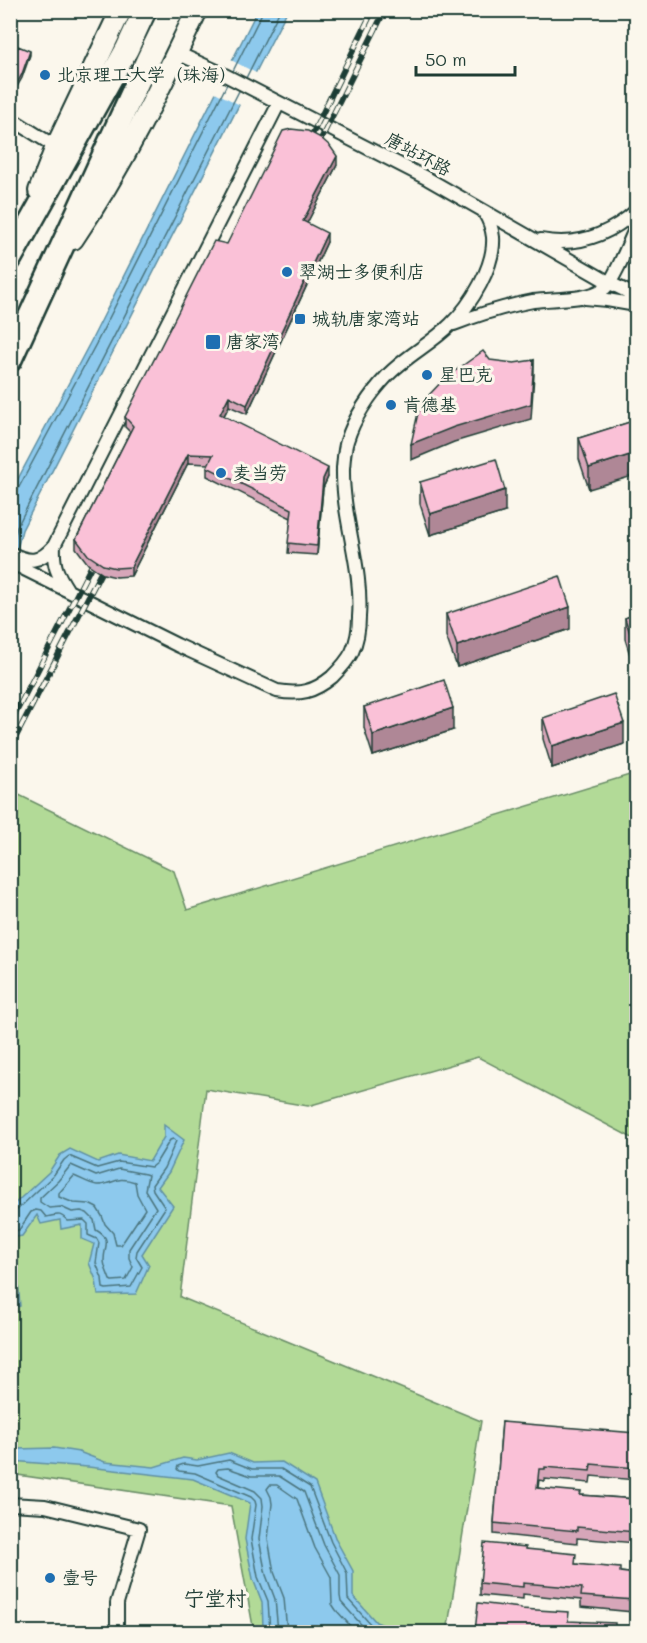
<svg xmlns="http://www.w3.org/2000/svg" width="647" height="1643" font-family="Mali,'LXGW WenKai TC',sans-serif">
<rect width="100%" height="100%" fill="#fbf7ec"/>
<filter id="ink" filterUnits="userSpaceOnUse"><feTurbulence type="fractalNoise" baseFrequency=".0167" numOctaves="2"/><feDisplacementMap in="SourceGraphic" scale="12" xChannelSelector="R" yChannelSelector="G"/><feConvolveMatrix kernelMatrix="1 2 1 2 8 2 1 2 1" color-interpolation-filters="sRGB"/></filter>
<g filter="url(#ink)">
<path fill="#b2da97" stroke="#688c66" stroke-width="1.5" d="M636 773V1140L478 1057 308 1106 206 1089 180 1297 481 1421 447 1632H254L231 1506 11 1474 10 793 11 791 174 871 187 910Z"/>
<path fill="#8dc9ed" stroke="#6191a3" stroke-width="1.5" d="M257 11H287L22 530 11 572V492L92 339Z
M164 1125 184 1140 169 1172 158 1187 173 1206 142 1254 149 1265 136 1294 98 1295 96 1280 89 1263 94 1244 82 1239V1225L61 1229 60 1220 41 1224 37 1215 22 1236 11 1238V1207L49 1172 60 1155 70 1149 98 1162 118 1155 150 1161 164 1137Z
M10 1240 17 1269 20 1306 11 1307Z
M11 1447 17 1449 54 1448 79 1452 105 1462 154 1467 183 1458 197 1460 229 1453 253 1463 282 1462 315 1483 336 1540 353 1571V1596L376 1622 401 1632H265L263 1627 262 1602 253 1579 245 1539 250 1503 193 1479 88 1467 11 1461Z"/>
<path fill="#fbf7ec" d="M229 59 258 74 242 106 213 91Z"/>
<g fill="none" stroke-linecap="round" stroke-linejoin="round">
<path stroke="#4b757e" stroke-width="1.5" d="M233 71 261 15 262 10
M246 78 280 10
M10 493 15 492 18 489 97 342 227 84
M12 546 17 527 239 91
M71 1165 96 1176 119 1169 145 1174 148 1175 145 1190 156 1208 129 1249V1258L133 1267 126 1280 112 1281 110 1280C108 1274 104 1267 104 1260 104 1245 113 1240 96 1230L94 1220 87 1213 81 1211 72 1212 61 1207 49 1208 40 1202V1198L58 1181Z
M74 1176C82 1179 89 1184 97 1185 114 1185 115 1175 135 1182L137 1194 145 1209 121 1245H116L113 1233 105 1224 102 1216 97 1208 89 1204 74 1203 59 1197V1193Z
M10 1212 17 1210 53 1176 64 1160 69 1156 97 1168 119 1162 151 1167 156 1163 170 1140 173 1139 176 1141 164 1168 152 1185 153 1190 165 1208 137 1251 136 1257 142 1267 131 1287 106 1289 103 1288 102 1278 96 1263 99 1243 97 1239 88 1235V1224L84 1220 68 1221C59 1212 58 1215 46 1217L41 1211 36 1210 31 1212 19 1230 10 1232
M270 1632 268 1601 258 1577 251 1539 256 1505 255 1501 251 1497 195 1473 179 1471 177 1469 178 1466 184 1464 198 1466 229 1460 252 1469H281L310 1487 331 1542 347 1573 348 1599 372 1626 386 1632
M278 1632 275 1599 266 1575 259 1539 263 1506 262 1498 255 1491 218 1475 216 1472 218 1469 228 1468 251 1476H279L304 1492 324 1545 340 1575V1596L341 1602 368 1632
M287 1632 284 1598 274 1572 268 1539 272 1504 271 1497 267 1489 270 1485H277L297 1499 315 1548 331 1577 332 1604 336 1610 356 1632"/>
<g stroke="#1f3d34" stroke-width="16">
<path id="street" d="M177 53 219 72 428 179 610 283 636 296
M10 118 56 147
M541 240C578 247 609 235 636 211
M585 298 607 300 636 305
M454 324C480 314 506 306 533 301 554 298 588 301 605 288 615 279 630 240 636 227
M10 553C30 563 39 563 54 546
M10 562 177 645 277 691C300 695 314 692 332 677 339 670 347 662 352 652 357 641 359 629 359 617 363 567 342 519 343 468 344 459 344 450 347 441 354 418 370 394 387 376 406 356 431 344 450 325 471 305 495 266 493 237 492 227 489 220 484 212
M67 589C57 573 53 566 54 546L279 103
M10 1504 45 1506 139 1529 117 1603V1632"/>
</g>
<g stroke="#1f3d34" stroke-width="24">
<path id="primary" d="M39 191 56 147 121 10
M73 239C122 167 160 89 197 10"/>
</g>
<g stroke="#1f3d34" stroke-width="27">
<path id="highway" d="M10 259 127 49 145 10
M10 360 148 59 172 10"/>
</g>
<use href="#street" stroke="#fbf7ec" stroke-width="12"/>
<use href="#primary" stroke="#fbf7ec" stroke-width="20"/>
<use href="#highway" stroke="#fbf7ec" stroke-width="22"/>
<g stroke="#1f3d34" stroke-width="6">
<path id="rail" d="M306 147 373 10
M314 153 385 10
M10 724 99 551
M10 748 109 557"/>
</g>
<use href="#rail" stroke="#fbf7ec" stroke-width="4" stroke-dasharray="11" stroke-linecap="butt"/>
</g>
<path fill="#d7a6b9" stroke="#1f3d34" stroke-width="1.5" d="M337 165 307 223 327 242 247 414 229 406 224 416 328 477 323 488 317 555 288 553 291 518 207 476V467L208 464 188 463 131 576 116 577 103 574 88 564 76 548V539L130 432 125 427V417Z
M636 420 589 489 579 459V438Z
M420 482 505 512 430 535 420 504Z
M446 614 570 629 457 667 446 636Z
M636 614V670L635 671 625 639V618Z
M364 707 453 730 373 756 364 728Z
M543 718 624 744 552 768 543 739Z
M502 1422 636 1447V1480L591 1476 590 1483 545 1479V1481L539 1480 538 1488 581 1495 636 1499V1543L577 1538V1543L494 1534V1523Z
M526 1549 576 1564 620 1572 636 1574V1626H633V1612L581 1607V1600L523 1594V1599L480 1595V1583Z"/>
<path fill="#af8796" stroke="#1f3d34" stroke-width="1.5" d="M30 51V55L22 78 10 99V95Z
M337 156V165L303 231V221Z
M327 233V242L247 414V405Z
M534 360V375L531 419 454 442 411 460V444Z
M229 396V406L220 423V414Z
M636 453V475L589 489V468Z
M188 454V463L131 576V567Z
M328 468V477L323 488 317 555 323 479Z
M505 490V512L430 535V514Z
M570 607V629L457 667V646Z
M635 649H636V670L635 671Z
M453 708V730L373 756V735Z
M624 723V744L552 768V746Z"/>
<path fill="#fac1d7" stroke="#1f3d34" stroke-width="1.5" d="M18 46 30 51 22 74 10 95V69Z
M291 129 308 131 321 138 330 146 337 156 303 221 327 233 247 405 229 396 220 414 328 468 323 479 317 546 288 543 292 509 207 467 213 455 188 454 131 567 116 568 103 565 88 555 76 539 133 426 125 417 214 241 227 244 283 131Z
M483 351 490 360 514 363 534 360 531 404 454 427 411 444 418 413 429 395 444 379Z
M636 420V453L589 468 579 438Z
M496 459 505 490 430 514 420 482Z
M560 576 570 607 457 646 446 614Z
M636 614V649H635L625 618Z
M444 680 453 708 373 735 364 707Z
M614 694 624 723 552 746 543 718Z
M502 1422 636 1433 635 1447H636V1468L591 1464 590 1471 545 1467V1469H539L537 1488 581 1492 580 1495 636 1499V1532L577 1527V1531L494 1523Z
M484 1543 526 1547V1549L576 1554 575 1564 620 1568V1572L636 1574V1614H633L634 1600 581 1596 582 1588 523 1583V1587L480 1583Z
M478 1603 521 1608V1609L569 1612 568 1621 615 1623V1632H475Z"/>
</g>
<g fill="#1f6fb2" stroke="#fbf7ec" stroke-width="2">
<circle cx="45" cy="75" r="6"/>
<circle cx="287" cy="272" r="6"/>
<rect x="294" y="313" width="12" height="12" rx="3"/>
<rect x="205" y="334" width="16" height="16" rx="3"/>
<circle cx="427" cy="375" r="6"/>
<circle cx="391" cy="405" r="6"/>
<circle cx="221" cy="473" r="6"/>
<circle cx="50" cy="1578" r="6"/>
</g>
<g text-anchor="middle" stroke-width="6" stroke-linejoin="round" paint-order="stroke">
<g font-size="18" fill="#1f3d34" stroke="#fbf7ec" text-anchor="start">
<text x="57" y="81">北京理工大学（珠海）</text>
<text x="299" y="278">翠湖士多便利店</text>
<text x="312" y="325">城轨唐家湾站</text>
<text x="226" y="348">唐家湾</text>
<text x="439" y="381">星巴克</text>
<text x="403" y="411">肯德基</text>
<text x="233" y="479">麦当劳</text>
<text x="62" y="1584">壹号</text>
</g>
<g font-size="18" fill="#1f3d34" stroke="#fbf7ec">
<text transform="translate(418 154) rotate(28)" y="6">唐站环路</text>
</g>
<g font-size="21" fill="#1f3d34" stroke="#fbf7ec">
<text x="215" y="1606">宁堂村</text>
</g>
</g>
<rect width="647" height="1643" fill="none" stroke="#fbf7ec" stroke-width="36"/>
<rect x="18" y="18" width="611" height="1607" fill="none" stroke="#1f3d34" stroke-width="2" filter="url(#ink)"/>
<path d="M416 66v9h99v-9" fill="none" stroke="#1f3d34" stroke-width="3"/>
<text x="425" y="66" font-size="18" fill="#1f3d34" stroke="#fbf7ec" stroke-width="4.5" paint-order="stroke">50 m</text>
</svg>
